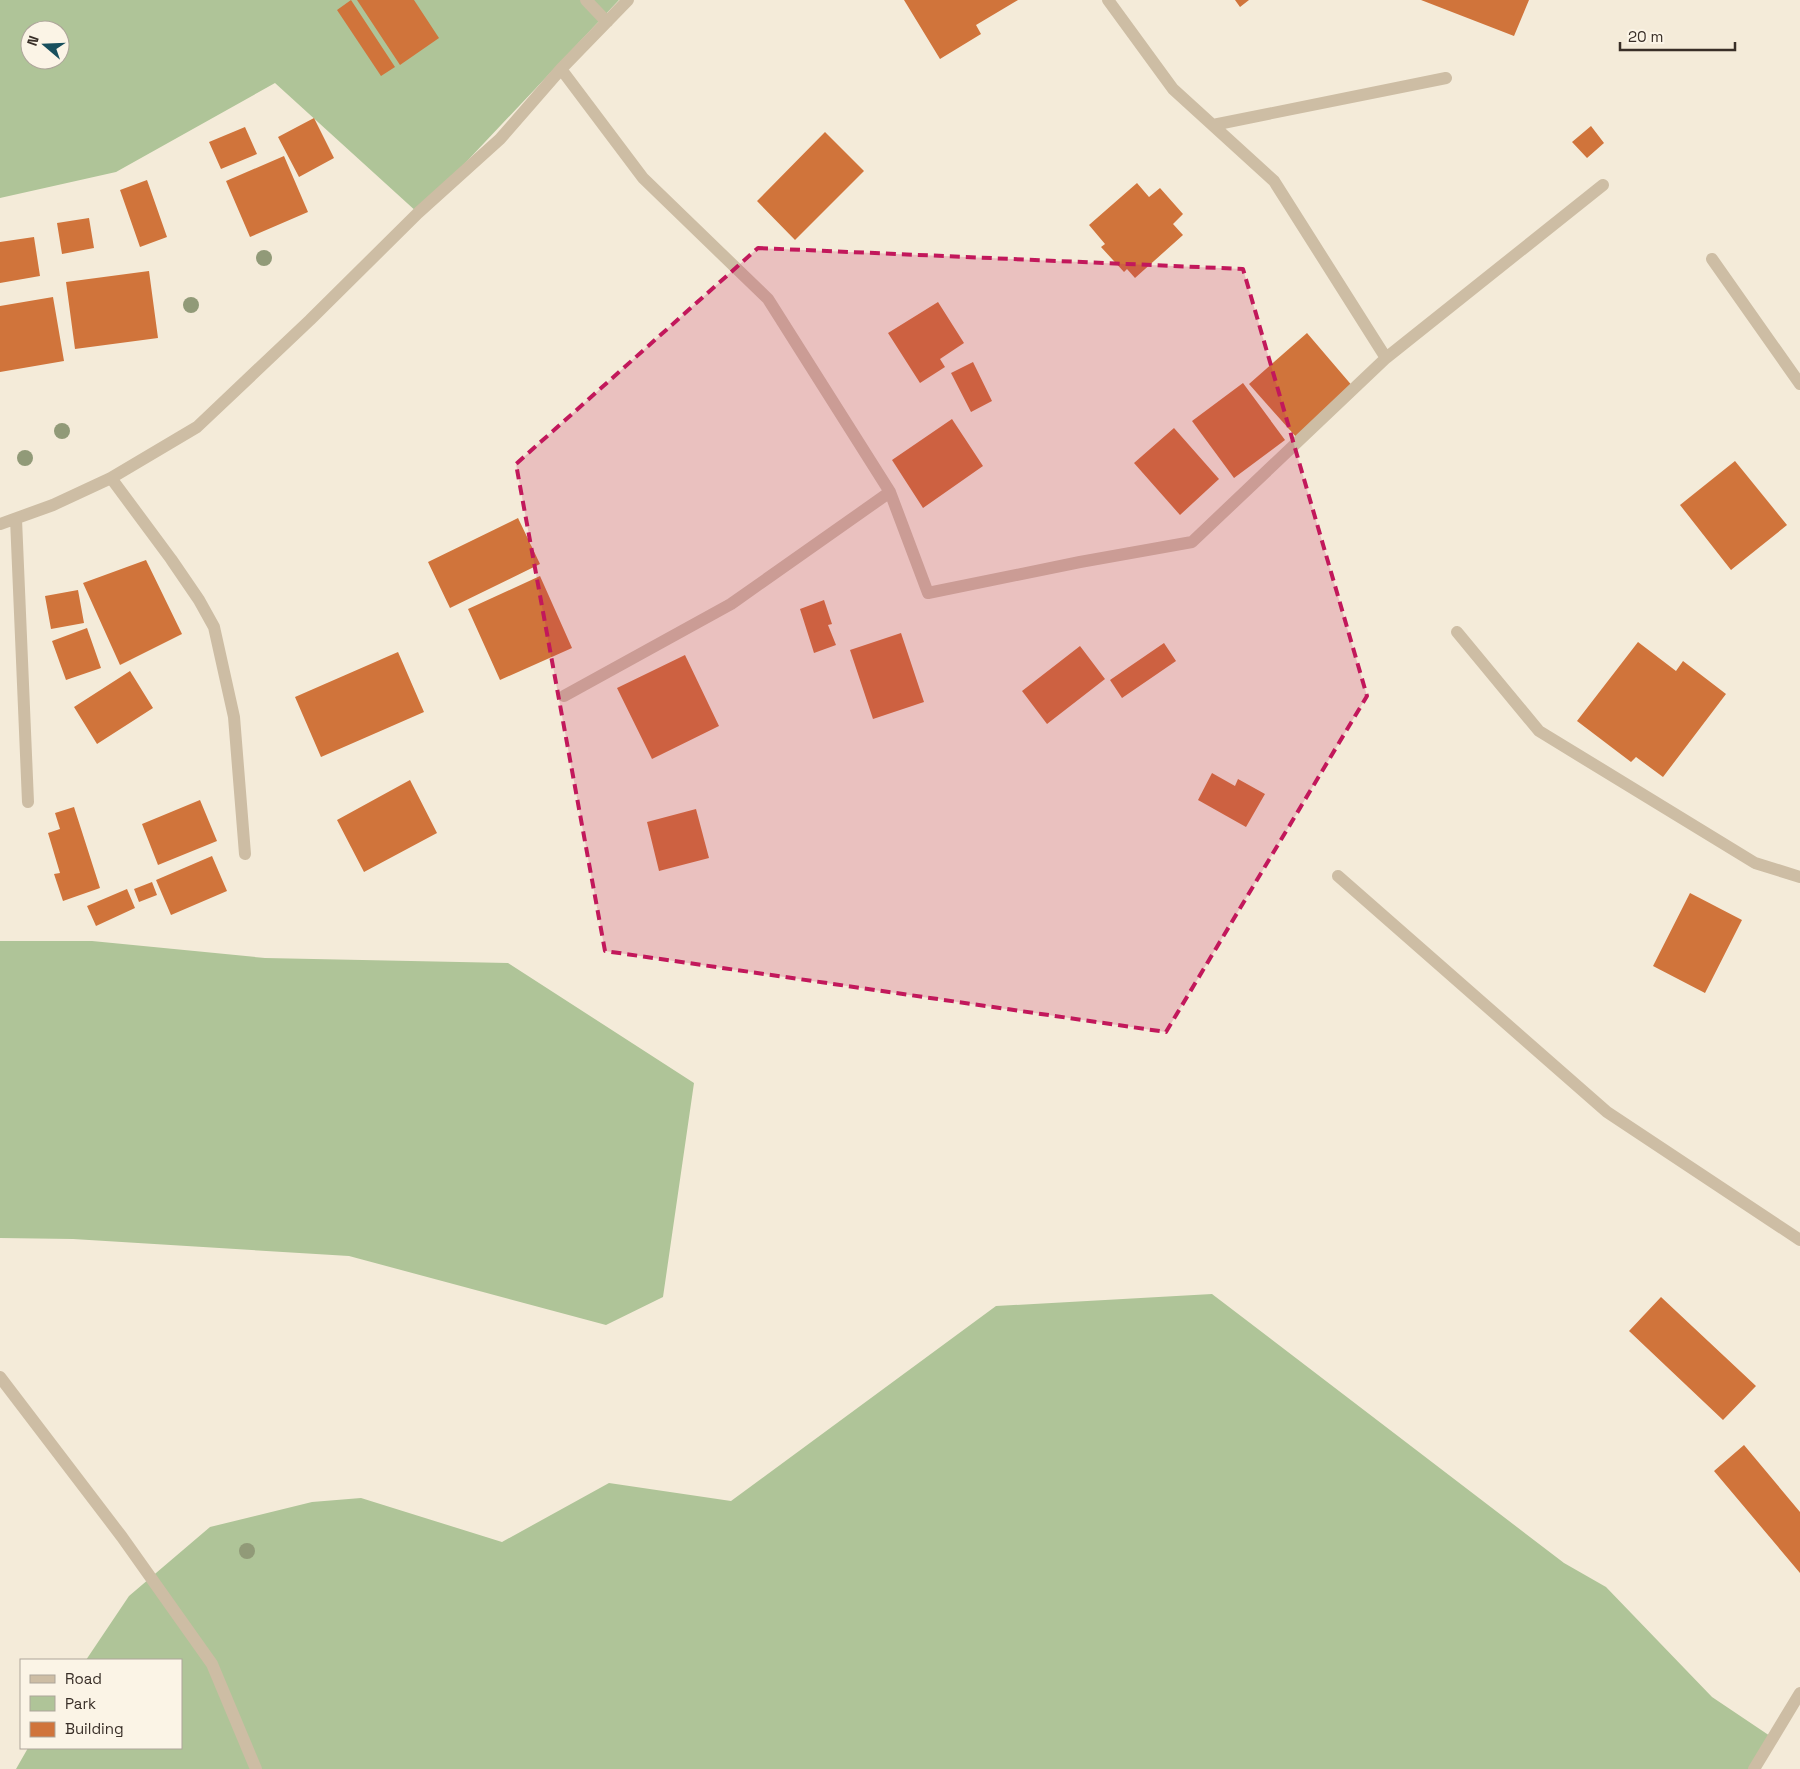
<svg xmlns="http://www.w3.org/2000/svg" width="1800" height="1769" font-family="'Space Grotesk',sans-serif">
<rect width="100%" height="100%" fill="#f4ebd9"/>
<path fill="#afc498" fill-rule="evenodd" d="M0 0H619L418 213 275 83 116 172 0 198ZM30 30H60V60H30Z
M0 941H92L265 958 508 963 694 1083 663 1297 606 1325 349 1256 73 1239 0 1238Z
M1212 1294 1564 1563 1606 1587 1712 1697 1773 1738 1754 1769H16L28 1748H181V1660H86L129 1596 210 1527 312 1502 361 1498 502 1542 609 1483 731 1501 996 1306Z"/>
<path fill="#d0743b" d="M351 0 395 67 381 76 337 10Z
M357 0H414L439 38 400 65Z
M904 0H1018L976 25 981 34 940 59Z
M1235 0H1249L1240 7Z
M1421 0H1529L1514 36Z
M314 118 334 158 299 177 278 137Z
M1591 126 1604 143 1587 158 1572 142Z
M245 127 257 154 221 169 209 142Z
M825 132 864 171 795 240 757 201Z
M284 156 308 212 250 237 226 181Z
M147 180 167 237 140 247 120 190Z
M1137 183 1149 197 1160 188 1183 214 1173 224 1183 235 1135 278 1127 269 1124 272 1101 247 1105 244 1089 225Z
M89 218 94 248 62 254 57 223Z
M34 237 40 276 0 283V242Z
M149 271 158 338 75 349 66 282Z
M53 297 64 361 0 372V306Z
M938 302 964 343 940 359 945 367 920 383 888 333Z
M1307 333 1354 388 1297 438 1249 384Z
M973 362 992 401 971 412 951 373Z
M1243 383 1285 440 1234 478 1192 421Z
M952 419 983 466 923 508 892 460Z
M1174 428 1219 479 1180 515 1134 463Z
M1735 461 1787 525 1731 570 1680 505Z
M518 518 540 564 450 608 428 562Z
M146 560 182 634 120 665 83 583Z
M540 576 572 648 500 680 468 609Z
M78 590 84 623 51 629 45 596Z
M824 600 832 624 828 625 836 645 814 653 800 609Z
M87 628 101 668 66 680 52 641Z
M901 633 924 702 873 719 850 650Z
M1638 642 1676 671 1683 661 1726 694 1663 777 1636 757 1631 762 1577 721Z
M1164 643 1176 661 1122 698 1110 680Z
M1080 646 1105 679 1047 724 1022 691Z
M398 652 424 712 321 757 295 697Z
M685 655 719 726 652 759 617 688Z
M130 671 153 708 97 744 74 707Z
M1212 773 1235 786 1238 779 1265 794 1246 827 1198 800Z
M410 780 437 833 364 872 337 820Z
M200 800 217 841 158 865 142 824Z
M74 807 100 888 63 901 54 874 60 873 48 833 60 829 55 813Z
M696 809 709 858 659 871 647 822Z
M212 856 227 891 171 915 156 880Z
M152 882 157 895 139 902 134 889Z
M127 889 135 908 96 926 87 906Z
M1690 893 1742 920 1705 993 1653 966Z
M1661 1297 1756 1386 1723 1420 1629 1331Z
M1744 1445 1800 1512V1573L1714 1471Z"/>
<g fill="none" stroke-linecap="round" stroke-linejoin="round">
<path stroke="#cdbda4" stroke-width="12" d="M586 0 607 22
M1108 0 1173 89 1274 181 1386 358
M561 69 643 178 768 299 890 492 731 604 564 696
M1213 125 1446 78
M1712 259 1800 384
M111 478 171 559 199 600 214 627 234 717 245 854
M890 492 928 593 1080 562 1192 542 1386 358 1603 185
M16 519 28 802
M0 524 53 505 111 478 197 427 310 320 418 213 500 139 561 69 628 0
M1457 632 1539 731 1755 863 1800 877
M1338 876 1607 1112 1800 1240
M0 1377 122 1537 212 1664 256 1769
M1754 1769 1800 1693"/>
</g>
<g fill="#919a78">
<circle cx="264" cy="258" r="8"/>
<circle cx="191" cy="305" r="8"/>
<circle cx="62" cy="431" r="8"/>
<circle cx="25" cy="458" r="8"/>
<circle cx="247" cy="1551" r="8"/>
</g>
<path fill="#c2185b" fill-opacity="0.2" stroke="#c2185b" stroke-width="4" stroke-dasharray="10 6" stroke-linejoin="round" d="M758 248 1243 269 1367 696 1166 1032 605 951 516 464Z"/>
<rect x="20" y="1659" width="162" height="90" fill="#fbf4e6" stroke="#ada59a"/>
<rect x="30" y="1675" width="25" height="8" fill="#cdbda4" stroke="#ada59a"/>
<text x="65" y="1684" font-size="15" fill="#382e27">Road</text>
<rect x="30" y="1696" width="25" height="15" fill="#afc498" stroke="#ada59a"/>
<text x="65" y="1709" font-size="15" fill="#382e27">Park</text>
<rect x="30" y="1722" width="25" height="15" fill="#d0743b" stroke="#ada59a"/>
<text x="65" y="1734" font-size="15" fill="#382e27">Building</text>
<g transform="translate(45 45) rotate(289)"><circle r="24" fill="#fbf4e6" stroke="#ada59a"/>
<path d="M0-4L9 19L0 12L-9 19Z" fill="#184f5d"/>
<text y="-8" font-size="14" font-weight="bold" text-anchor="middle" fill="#382e27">N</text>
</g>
<path d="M1620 42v8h115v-8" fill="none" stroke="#382e27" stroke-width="2.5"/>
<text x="1628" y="42" font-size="15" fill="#382e27" stroke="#fbf4e6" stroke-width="4" paint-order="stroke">20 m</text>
</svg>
